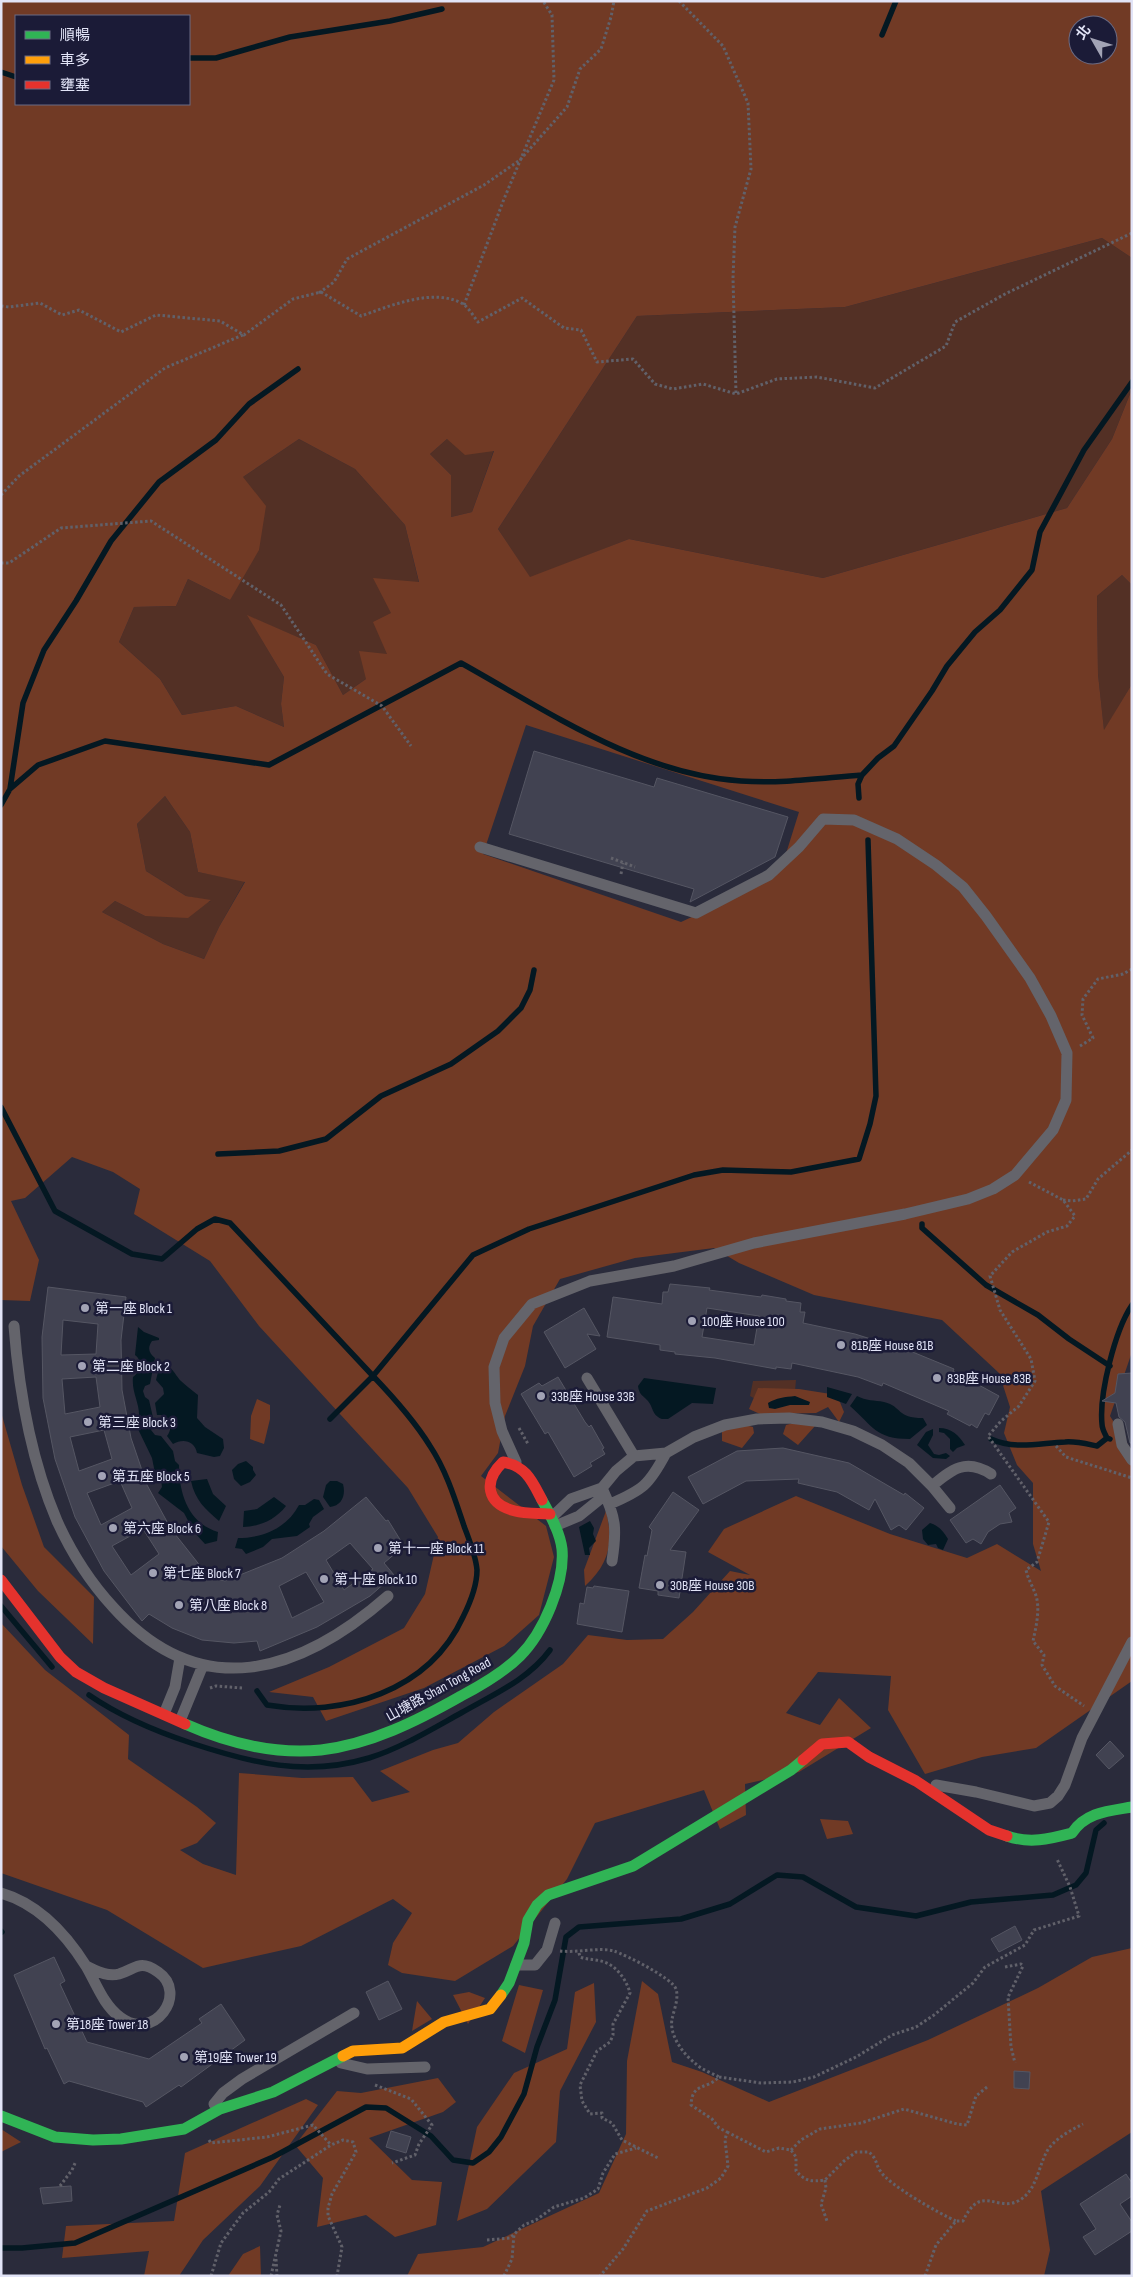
<svg xmlns="http://www.w3.org/2000/svg" width="1133" height="2277" font-family="'Sofia Sans Condensed','Noto Sans TC',sans-serif">
<rect width="100%" height="100%" fill="#2a2b3b"/>
<path fill="#533025" d="M1102 238 1132 258V389L1112 439 1067 508 823 578 629 539 530 578 498 529 637 316 845 307Z
M299 439 355 469 405 525 419 583 391 613 387 654 366 679 343 695 316 645 248 616 284 677 281 704 284 727 236 706 182 715 160 679 119 642 134 607 176 606 188 579 230 600 243 477Z
M447 439 494 450 472 512 451 517V475L430 454Z
M1122 575 1132 585V684L1104 731 1098 674 1097 596Z
M165 796 190 832 198 872 245 881 219 927 204 959 163 944 102 912 115 901 145 916 211 901 186 896 146 871 137 824Z
M796 1380 795 1391 757 1400 750 1396 753 1381Z"/>
<path fill="#713a25" fill-rule="evenodd" d="M1 1H1132V258L1102 238 845 307 637 316 498 529 530 577 629 539 823 578 1067 508 1112 439 1132 389V585L1122 575 1097 596 1098 674 1104 730 1132 684V1352L1110 1416 1132 1451V1681L1036 1748 982 1757 925 1774 888 1710 891 1676 818 1672 786 1713 820 1725 839 1698 871 1728 799 1772 745 1784 746 1815 720 1829 704 1790 595 1823 567 1879 513 1946 455 1981 402 1973 388 1965 393 1943 412 1913 393 1899 301 1946 203 1968 107 1910 1 1873V1623L45 1670 129 1735 128 1759 197 1807 216 1823 197 1843 180 1850 203 1864 236 1875 239 1773 302 1778 353 1777 372 1802 410 1792 380 1771 433 1750 458 1743 494 1712 563 1664 588 1635 627 1640 663 1639 693 1612 730 1571 750 1575 708 1552 724 1529 796 1496 890 1534 967 1558 997 1544 1041 1571 1033 1544V1483L1017 1465 1004 1433 1010 1407 999 1373 942 1320 814 1295 739 1263 714 1248 635 1258 560 1279 533 1326 525 1366 505 1416 498 1453 481 1476 546 1526 554 1557 539 1615 504 1646 424 1688 326 1721 313 1697 269 1692 329 1667 404 1628 425 1594 438 1537 408 1488 259 1326 210 1261 134 1214 140 1189 113 1172 72 1157 25 1198 11 1201 39 1260 30 1301 1 1300ZM16 16H189V104H16ZM1078 25H1108V55H1078ZM299 439 355 469 405 525 419 582 373 578 391 613 373 622 387 654 359 651 366 679 343 695 316 645 247 615 284 677 281 704 284 727 236 706 182 715 160 679 119 642 134 607 176 606 188 579 230 600 259 550 266 506 243 477ZM447 439 465 455 494 451 472 512 451 517V475L430 454ZM526 725 799 812 784 860 711 908 681 922 483 854ZM165 796 190 832 198 872 245 882 219 927 204 959 163 944 102 912 115 901 145 916 188 918 211 900 186 896 146 871 137 824Z
M758 1388 799 1389 837 1395 844 1412 839 1422 828 1407 816 1413 760 1414 749 1409Z
M257 1399 270 1405V1419L264 1444 250 1439 251 1416Z
M1 1412 22 1485 44 1547 94 1597 93 1644 38 1591 1 1546Z
M801 1421 815 1426 798 1445 783 1434 786 1425Z
M732 1422 753 1427 754 1433 742 1448 722 1441V1427Z
M606 1511C614 1543 609 1564 585 1586L584 1570Z
M820 1819 848 1821 853 1834 827 1839Z
M1132 1948V2132L1041 2191 1050 2250 1044 2276H407L418 2254 483 2247 599 2193 626 2134 627 2061 642 1981 658 1994 672 2062 702 2072 769 2102 928 2040 1038 1988 1092 1957Z
M594 1983 596 2022 560 2091 556 2142 487 2209 457 2221 477 2127 514 2073 567 2049 575 1992Z
M519 1985 543 1990 525 2053 502 2041Z
M469 1992 485 1998 468 2024 453 1995Z
M417 2001 432 2019 412 2031Z
M438 2078 456 2102 443 2112 369 2138 412 2180 442 2182 436 2225 395 2237 366 2215 317 2227 323 2178 295 2145 337 2091 361 2093Z
M306 2099 318 2105 260 2186 203 2240 179 2276H144L149 2251 62 2258 66 2226 174 2221 185 2153Z
M1 2129 21 2142 1 2152Z
M260 2246 261 2276H228L243 2254Z"/>
<path fill="#041822" d="M138 1327 144 1332 159 1338V1340L152 1341C147 1348 149 1353 155 1358L150 1384 145 1386 143 1391 145 1397 149 1400 154 1422 151 1430 155 1435 161 1436 173 1451 175 1461 179 1465C179 1493 188 1523 218 1532L217 1541 205 1544 194 1532 184 1513 158 1493 162 1487 161 1478 155 1473 152 1458 137 1427C144 1407 131 1396 133 1377 141 1371 143 1361 135 1355Z
M160 1364C172 1364 174 1374 181 1381 186 1386 192 1390 198 1395L197 1418 205 1427 223 1439 224 1448 220 1456 214 1457 197 1453C195 1441 183 1438 173 1444L167 1436C173 1428 170 1421 162 1415H157L155 1403 164 1394 163 1388 156 1380Z
M644 1378 716 1388 713 1404 692 1403 668 1419H662C651 1415 654 1407 647 1400 642 1395 639 1394 638 1386Z
M827 1387 852 1394 846 1404 827 1397Z
M795 1396 810 1402 809 1405H790L775 1409 769 1408 768 1403C776 1398 785 1397 795 1396Z
M857 1396C866 1401 874 1400 884 1402 903 1407 896 1418 923 1418L927 1425 910 1439C875 1439 873 1426 850 1406Z
M939 1428C951 1428 959 1435 965 1445L957 1448 953 1452 950 1449V1439L944 1433 939 1432Z
M933 1429V1435L928 1445 934 1454 939 1455 946 1453 950 1456 946 1459 933 1458 917 1445 926 1432Z
M246 1461 253 1467V1470L256 1475 250 1482 241 1486 234 1479 232 1470 238 1464Z
M207 1479 213 1494 226 1506 219 1521C205 1509 195 1500 191 1481Z
M330 1481H337L343 1484C346 1495 342 1506 330 1507L323 1497 326 1485Z
M274 1497 286 1506C275 1520 261 1526 243 1527L244 1511 257 1509Z
M314 1499 319 1500 324 1509 313 1517 309 1524 310 1527 297 1536 272 1539 263 1547 246 1554 242 1549 235 1548 238 1538C263 1538 287 1528 299 1505H305Z
M590 1521 594 1528 593 1534 596 1541 589 1548 590 1555H585L579 1527Z
M930 1523C938 1525 944 1532 948 1539L943 1550 938 1548 936 1544 928 1545 923 1539 922 1530Z"/>
<g fill="none" stroke-linecap="round" stroke-linejoin="round">
<path stroke="#041822" stroke-width="5.5" d="M882 35 896 1
M189 58H216L290 37 390 21 442 9
M1 72 16 77
M10 789 23 703 44 650 76 601 111 541 159 482 216 440 249 404 298 369
M859 798 858 784 862 775
M1 805 10 789 38 765 105 741 269 765 461 663C549 712 638 774 741 781 781 784 822 778 862 775L878 758 894 746 932 691 947 666 975 632 1000 610 1032 570 1040 532 1084 450 1132 382
M1 1107 55 1211 132 1254 162 1259 197 1229 215 1219 230 1223 373 1376 473 1255 529 1229 694 1175 723 1170 791 1172 859 1159 870 1124 876 1096 868 840
M218 1154 279 1151 326 1139 381 1096 451 1064 498 1031 521 1008 530 990 534 970
M922 1224V1228L986 1285 1038 1315 1069 1339 1110 1366
M991 1439C1015 1450 1040 1443 1065 1442 1075 1441 1087 1444 1097 1446L1107 1438
M1110 1439 1107 1438C1105 1434 1102 1429 1102 1424 1099 1394 1115 1330 1132 1305
M1 1606 52 1667
M257 1691 267 1705C343 1718 429 1691 463 1617 470 1603 477 1586 477 1570 476 1556 469 1539 464 1526 455 1499 446 1470 430 1446 414 1420 394 1398 373 1376L330 1419
M89 1695C121 1717 155 1731 191 1743 251 1763 306 1777 369 1758 401 1748 432 1729 461 1713 492 1695 528 1680 550 1650
M1 1931 2 1932
M1 2248H22L75 2243 273 2157 366 2107 386 2108 431 2136 453 2160 473 2163 489 2152 501 2137 524 2094 537 2047 555 2000 566 1937 579 1927 681 1919 730 1904 777 1875 803 1877 856 1907 916 1916 971 1902 1053 1895 1076 1885 1086 1873 1096 1830 1104 1823"/>
</g>
<path fill="#414251" stroke="#555663" fill-rule="evenodd" d="M534 751 654 787 657 778 788 817 775 857 690 902 694 889 509 834Z
M670 1284 710 1288 709 1290 761 1297 762 1295 786 1299V1301L801 1303 800 1312H805L803 1323 855 1334 915 1353 954 1369 953 1371 999 1396 989 1415 985 1413 977 1428 971 1424 970 1426 947 1414 949 1411 883 1383 882 1386 858 1377 792 1363 791 1369 776 1367V1369L715 1358 675 1354V1352L660 1350V1345L607 1337 613 1297 662 1304 663 1292H668ZM707 1308 759 1316 754 1345 702 1337Z
M48 1287 126 1297 121 1340 122 1390 131 1438 147 1485 171 1529 209 1577 225 1581 282 1558 324 1531 366 1497 386 1521 388 1520 404 1546 384 1563 394 1575 370 1596 317 1627 260 1651 257 1641 234 1643 202 1640 172 1628 149 1614 142 1621 104 1571 75 1517 55 1459 43 1398 42 1337ZM63 1320 98 1324 96 1354 61 1355ZM96 1377 100 1407 65 1414 62 1379ZM104 1430 112 1459 79 1471 70 1437ZM120 1481 132 1508 101 1525 87 1493ZM143 1529 159 1554 131 1575 112 1546ZM350 1543 373 1569 344 1590 326 1560ZM306 1572 324 1602 292 1618 279 1586Z
M584 1308 600 1336 587 1334 596 1349 565 1368 544 1332Z
M1132 1373V1443H1130L1125 1422 1119 1417 1116 1403 1102 1401 1115 1393 1118 1374Z
M558 1377 585 1422 589 1427 591 1425 604 1448 602 1449 605 1454 590 1463 592 1466 574 1477 548 1432 545 1434 521 1394 539 1383 542 1386Z
M783 1448 849 1463 904 1495 905 1493 924 1508 906 1530 899 1525 891 1530 875 1499 869 1510 837 1492 798 1483 799 1479 746 1481 703 1504 688 1477 737 1451Z
M1000 1485 1016 1508 1009 1513 1012 1522 1000 1524 988 1532 981 1544 973 1539 966 1543 950 1520Z
M673 1492 699 1510 670 1550 686 1552 679 1598 658 1595V1591L639 1588 645 1555 647 1556 652 1530 649 1527Z
M594 1586 629 1591 622 1632 577 1624 580 1603 584 1604 587 1587 593 1588Z
M1110 1741 1124 1756 1109 1769 1096 1755Z
M1015 1926 1022 1940 999 1952 991 1939Z
M54 1957 65 1981 60 1984 87 2042 149 2059 202 2023 199 2019 221 2004 245 2040 181 2087 179 2085 146 2107 143 2102 69 2081 64 2084 47 2048 45 2049 14 1975Z
M388 1981 402 2009 379 2020 366 1992Z
M1014 2071 1030 2072 1029 2089 1014 2088Z
M391 2131 411 2137 406 2153 386 2147Z
M1126 2174 1132 2183V2196L1120 2204 1132 2222V2231L1095 2255 1083 2237 1096 2229 1080 2204Z
M71 2186 72 2201 43 2204 40 2188Z"/>
<g fill="none" stroke-linecap="round" stroke-linejoin="round">
<path stroke="#61616a" stroke-width="3" stroke-dasharray="2.5 2.5" stroke-linecap="butt" d="M679 1 723 46 748 103 751 169 735 227 733 278 736 394
M319 293 334 282 347 259 484 185 520 160 567 107 580 69 601 49 611 17 614 1
M464 305 504 199 554 80 552 15 543 1
M1 306 9 307 40 303 62 315 79 310 121 332 156 315 220 321 244 335 293 299 321 292 361 316C390 306 434 287 463 304 469 308 474 317 478 322L522 298 564 328 581 330 597 362 633 359 655 384 673 389 703 384 736 394 777 379 817 377 875 388 946 346 955 322 1005 294 1132 233
M1 495 19 476 165 368 245 334
M1 563H9L61 528 151 521 281 605 327 674 382 706 411 746
M611 858 635 867
M621 874 623 863
M1080 1046 1093 1038 1082 1015 1083 999 1098 979 1123 974 1132 969
M1029 1182 1063 1200 1075 1216 1067 1226 1047 1232 1012 1252 990 1276 1000 1310 1031 1359 1035 1381 1019 1406 1001 1421 988 1436 1049 1522 1037 1562 1026 1570C1028 1579 1032 1585 1035 1593 1041 1607 1036 1627 1033 1641L1044 1655 1042 1665 1055 1686 1084 1706
M1063 1200 1072 1201 1086 1199 1098 1179 1132 1150
M519 1428 528 1444
M1056 1446 1066 1457 1132 1478
M210 1688 216 1686 242 1688
M560 1951C577 1953 599 1947 614 1951 626 1955 672 1978 676 1989 679 1998 674 2010 672 2019 669 2035 683 2054 696 2064 702 2070 712 2073 719 2077 707 2090 692 2082 691 2105L712 2119 719 2128 727 2132 725 2140 728 2166 721 2178 707 2188 647 2211 623 2249 600 2276
M579 1953 580 1957C588 1960 596 1959 604 1962 617 1966 627 1981 630 1993L613 2024V2035L610 2042 597 2051 580 2085 582 2101 590 2114 602 2113V2118L612 2123 622 2140 658 2158
M1005 1967 1021 1964 1023 1966 1008 1997 1011 2047 1015 2063
M719 2077 761 2083 793 2082 814 2077 856 2057 892 2035 916 2027 934 2015 973 1983 985 1967 1025 1945 1034 1930 1079 1916 1070 1887 1057 1859
M375 2085 411 2099 432 2125 419 2144 415 2155 392 2163
M727 2132 766 2152 779 2148 791 2150 796 2157V2171C805 2181 811 2182 825 2180L844 2161 856 2152H869C878 2160 875 2164 881 2172 889 2185 940 2214 956 2221
M209 2140 211 2143 267 2137 313 2125 331 2145
M791 2150 801 2140 820 2129 861 2123 904 2109 957 2124 967 2125 976 2096 987 2087
M825 2180 826 2188 821 2204 827 2221
M60 2186 72 2170 76 2161
M487 2240 510 2238 524 2225 536 2220 554 2207 584 2198 598 2189 603 2173 615 2154 636 2148
M276 2259 277 2276
M211 2276 221 2243 243 2213 269 2192 279 2179 331 2145 343 2140 353 2142 356 2152 332 2194 328 2208V2216L342 2247 337 2276
M271 2276 281 2231 277 2215 280 2205
M504 2276 512 2259 514 2234
M925 2276 936 2245 956 2221H963C981 2183 996 2212 1018 2201 1038 2191 1038 2164 1049 2148 1058 2137 1071 2130 1083 2124"/>
<path stroke="#64646b" stroke-width="11" d="M480 847 696 913 769 875 799 847 823 819 854 820 897 839 936 865 963 887 986 916 1030 978 1051 1016 1067 1053 1066 1100 1053 1130 1015 1175 993 1189 968 1199 905 1214 754 1243 674 1266 590 1281 532 1304 504 1338 494 1367 495 1403 502 1431 516 1462
M14 1326C19 1392 31 1460 57 1521 71 1552 90 1582 113 1607 201 1705 300 1673 388 1596
M587 1378 634 1456
M1118 1424 1122 1445 1132 1460
M932 1486C952 1469 966 1458 991 1474
M602 1488C616 1518 617 1528 612 1561
M610 1504C643 1490 649 1485 666 1453
M552 1517 571 1499 602 1488 616 1471 634 1456 666 1453 694 1437 725 1425 757 1419 789 1418 822 1422 853 1431 882 1445 909 1463 932 1486 950 1508
M555 1526 579 1516 605 1495
M164 1714 175 1687 180 1658
M180 1721 203 1665
M936 1785 976 1792 1034 1806 1050 1803 1058 1796 1065 1785 1082 1738 1132 1642
M1 1893C39 1904 66 1934 86 1966
M516 1965H535L547 1950 555 1923
M86 1966C97 1971 107 1977 119 1974 136 1969 139 1959 158 1972 189 1993 154 2043 120 2017 104 2006 96 1983 86 1966Z
M341 2063 367 2069 425 2067
M214 2104 223 2093 242 2079 354 2013"/>
<path stroke="#30b455" stroke-width="11" d="M185 1724C228 1743 273 1755 321 1750 371 1744 417 1721 461 1696 482 1685 503 1673 520 1656 543 1633 565 1583 562 1549 560 1532 550 1515 542 1500
M1007 1836C1030 1844 1049 1839 1072 1833 1086 1812 1109 1811 1132 1807
M501 1995 509 1983 524 1943 528 1920 537 1905 548 1895 633 1866 791 1770 803 1760
M1 2116 55 2137 93 2140 121 2139 184 2129 220 2109 273 2092 343 2056"/>
<path stroke="#ff9f0a" stroke-width="11" d="M343 2056 353 2051 402 2048 444 2022 490 2009 501 1995"/>
<path stroke="#e5322d" stroke-width="11" d="M542 1500C532 1481 526 1466 503 1462 483 1481 486 1504 515 1511 526 1514 538 1513 550 1514
M1 1580 60 1657 76 1672 104 1688 185 1724
M803 1760 822 1744 848 1742 869 1757 916 1781 989 1830 1007 1836"/>
</g>
<g fill="#a2a3b5" stroke="#1b1b37" stroke-width="2">
<circle cx="85" cy="1308" r="5"/>
<circle cx="692" cy="1321" r="5"/>
<circle cx="841" cy="1345" r="5"/>
<circle cx="82" cy="1366" r="5"/>
<circle cx="937" cy="1378" r="5"/>
<circle cx="541" cy="1396" r="5"/>
<circle cx="88" cy="1422" r="5"/>
<circle cx="102" cy="1476" r="5"/>
<circle cx="113" cy="1528" r="5"/>
<circle cx="378" cy="1548" r="5"/>
<circle cx="153" cy="1573" r="5"/>
<circle cx="324" cy="1579" r="5"/>
<circle cx="660" cy="1585" r="5"/>
<circle cx="179" cy="1605" r="5"/>
<circle cx="56" cy="2024" r="5"/>
<circle cx="184" cy="2057" r="5"/>
</g>
<g text-anchor="middle" stroke-width="5" stroke-linejoin="round" paint-order="stroke">
<g font-size="14" fill="#e2e4f7" stroke="#1b1b37" text-anchor="start">
<text x="95" y="1313">第一座 Block 1</text>
<text x="702" y="1326">100座 House 100</text>
<text x="851" y="1350">81B座 House 81B</text>
<text x="92" y="1371">第二座 Block 2</text>
<text x="947" y="1383">83B座 House 83B</text>
<text x="551" y="1401">33B座 House 33B</text>
<text x="98" y="1427">第三座 Block 3</text>
<text x="112" y="1481">第五座 Block 5</text>
<text x="123" y="1533">第六座 Block 6</text>
<text x="388" y="1553">第十一座 Block 11</text>
<text x="163" y="1578">第七座 Block 7</text>
<text x="334" y="1584">第十座 Block 10</text>
<text x="670" y="1590">30B座 House 30B</text>
<text x="189" y="1610">第八座 Block 8</text>
<text x="66" y="2029">第18座 Tower 18</text>
<text x="194" y="2062">第19座 Tower 19</text>
</g>
<g font-size="14" fill="#e2e4f7" stroke="#1b1b37">
<text transform="translate(438 1689) rotate(-29)" y="5">山塘路 Shan Tong Road</text>
</g>
</g>
<rect width="1133" height="2277" fill="none" stroke="#e2e4f7" stroke-width="5"/>
<rect x="15" y="15" width="175" height="90" fill="#1b1b37" stroke="#6b6b84"/>
<rect x="25" y="31" width="25" height="8" fill="#30b455" stroke="#6b6b84"/>
<text x="60" y="40" font-size="15" fill="#e2e4f7">順暢</text>
<rect x="25" y="56" width="25" height="8" fill="#ff9f0a" stroke="#6b6b84"/>
<text x="60" y="65" font-size="15" fill="#e2e4f7">車多</text>
<rect x="25" y="81" width="25" height="8" fill="#e5322d" stroke="#6b6b84"/>
<text x="60" y="90" font-size="15" fill="#e2e4f7">壅塞</text>
<g transform="translate(1093 40) rotate(309)"><circle r="24" fill="#1b1b37" stroke="#6b6b84"/>
<path d="M0-4L9 19L0 12L-9 19Z" fill="#a2a3b5"/>
<text y="-8" font-size="14" font-weight="bold" text-anchor="middle" fill="#e2e4f7">北</text>
</g>
</svg>
